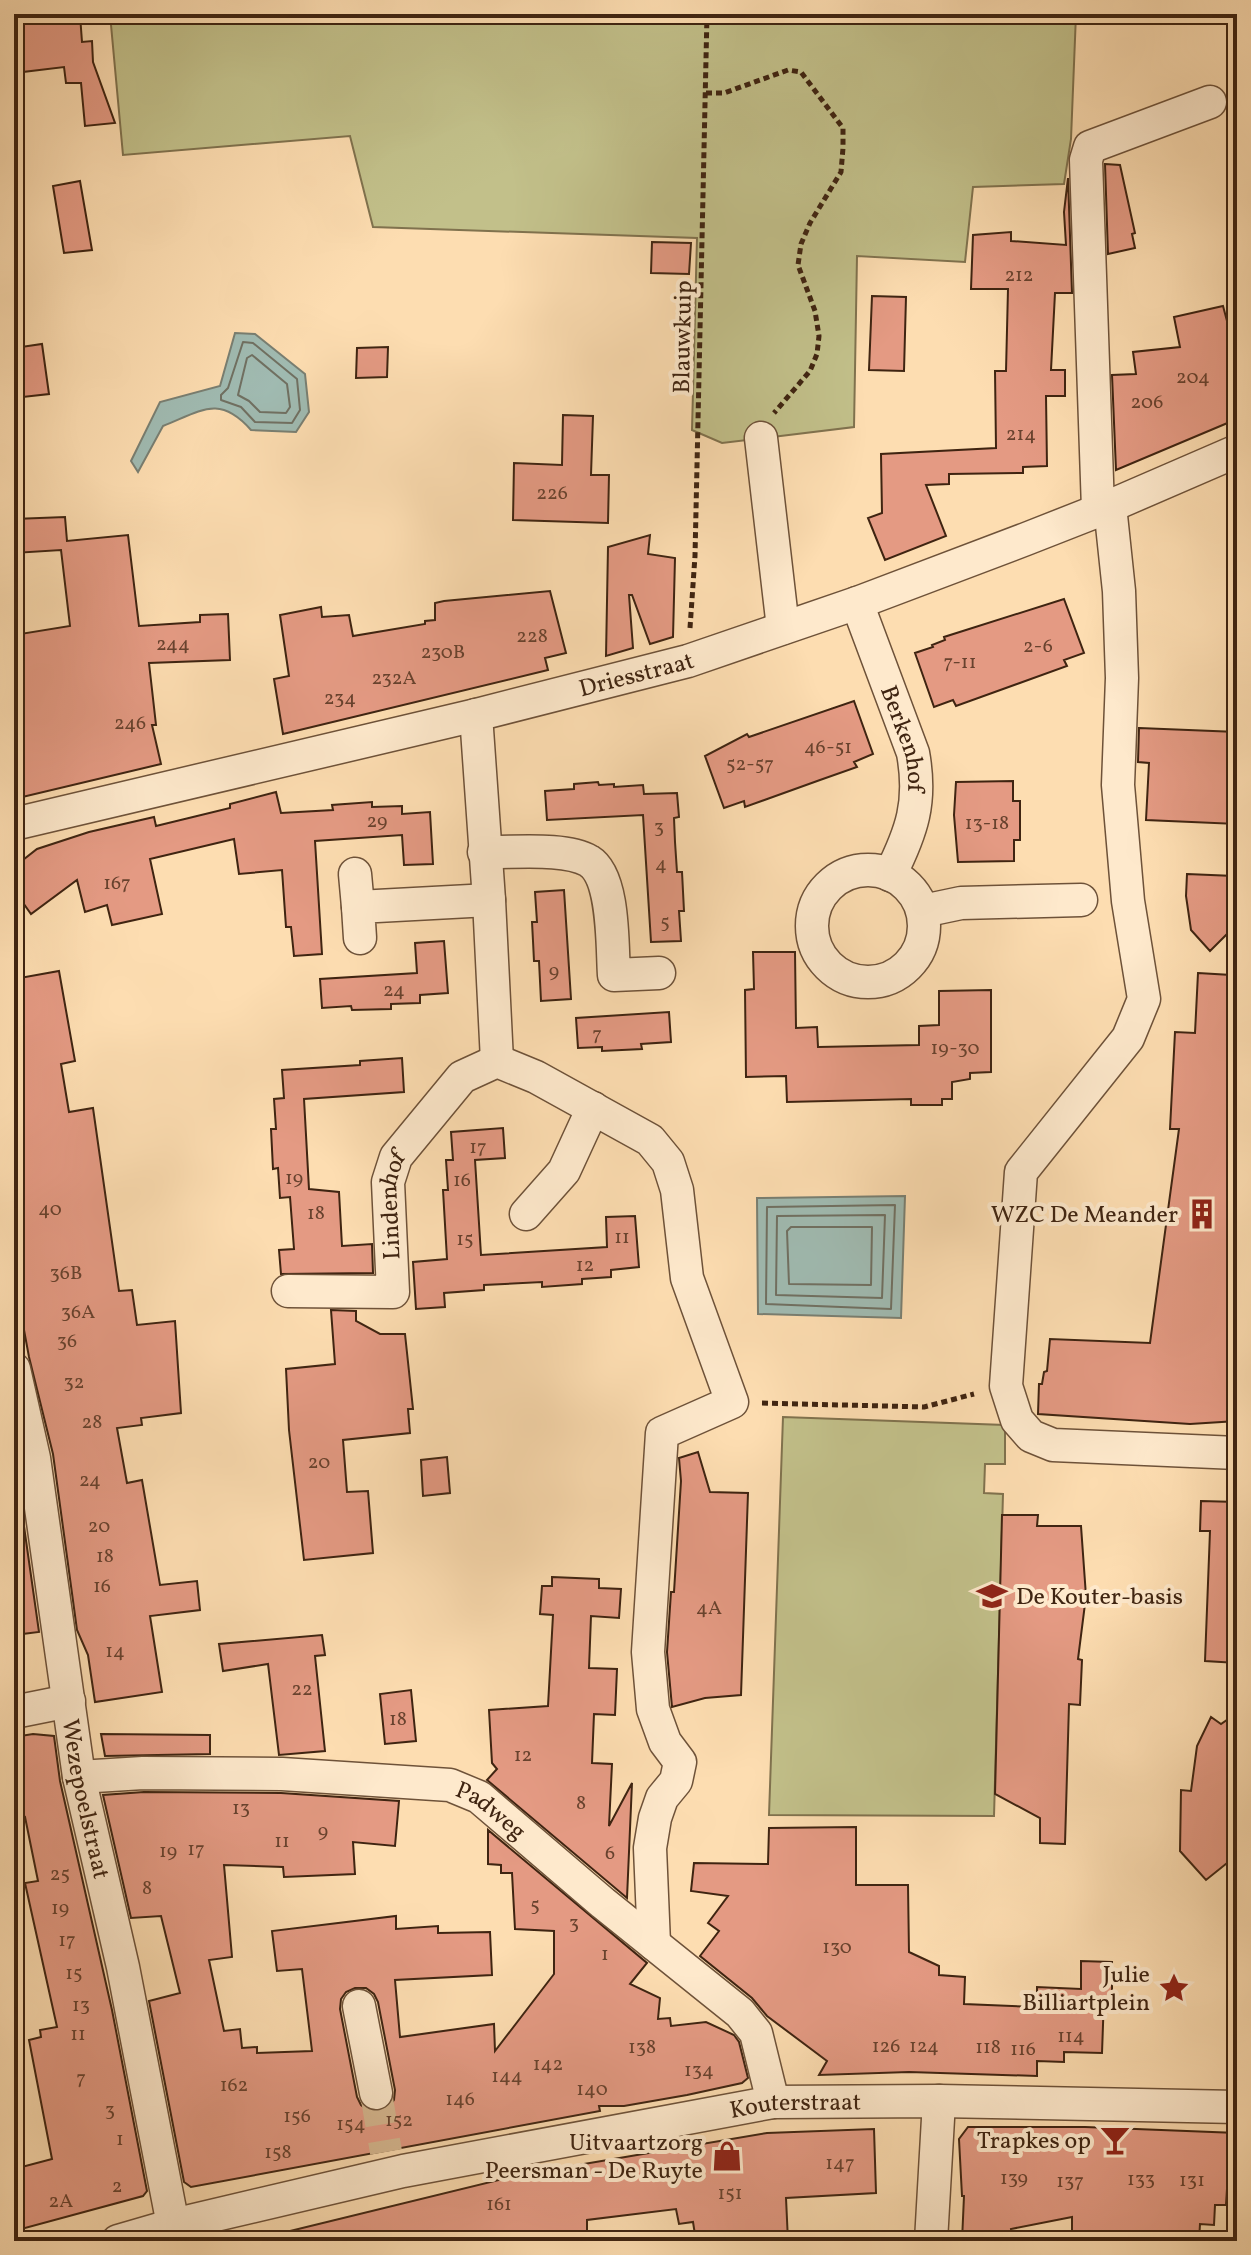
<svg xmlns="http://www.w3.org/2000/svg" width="1251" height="2255" font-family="Vollkorn,serif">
<rect width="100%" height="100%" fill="#fdddb1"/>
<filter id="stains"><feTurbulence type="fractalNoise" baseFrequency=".0025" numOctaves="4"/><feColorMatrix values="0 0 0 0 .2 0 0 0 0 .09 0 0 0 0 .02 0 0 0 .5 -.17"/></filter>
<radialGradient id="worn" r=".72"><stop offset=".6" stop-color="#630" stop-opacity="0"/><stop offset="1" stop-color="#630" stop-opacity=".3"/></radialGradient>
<path fill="#c2c08a" stroke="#80724e" stroke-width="2" d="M110 14H1076L1071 139 1064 184 973 187 965 262 857 256 854 427 722 443 692 430 697 238 373 227 350 136 123 155Z
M783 1417 1005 1425V1464H985L984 1493 1003 1494 994 1816 769 1815Z"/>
<path fill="#a0bbb2" stroke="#797f72" stroke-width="2" d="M235 333 255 334 305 374 309 412 296 432 251 430C219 394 201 411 163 426L138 472 131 461 160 402 220 386Z
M905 1196 901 1318 758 1314 757 1198Z"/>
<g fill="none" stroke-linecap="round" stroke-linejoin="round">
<path stroke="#707062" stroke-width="2" d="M243 342 253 343 297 379 300 410 292 423 255 422 241 407 221 400V395L228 388Z
M252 355 287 384 290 407 286 413 260 412 249 401 238 395 247 358Z
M895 1205 891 1309 766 1304 767 1207Z
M885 1215 882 1298 776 1295 777 1216Z
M791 1227H872L871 1285 789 1284 787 1231Z"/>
</g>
<path fill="#e49a83" stroke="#3f2411" stroke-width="2" fill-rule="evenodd" d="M80 15 82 42 92 41 93 62 115 123 85 126 81 83H66L64 67 14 73V22Z
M1105 164 1120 165 1135 233 1132 234 1135 248 1108 254Z
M1068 178 1072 293H1055L1051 370H1065V396H1046L1047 466 1023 467V473L949 474V484L926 485 946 536 885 560 868 518 882 513 881 454 996 448 995 371H1006L1008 289H971L973 235 1011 232V241L1066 245 1064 212Z
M80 181 92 250 64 253 53 186Z
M652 242 691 243 689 274 651 273Z
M872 296 906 297 904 371 869 370Z
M1223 306 1227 321 1237 320V419L1116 470 1112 375 1136 374 1133 352 1180 347 1174 317Z
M42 344 49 394 14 398V348Z
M388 347 387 377 356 378 357 348Z
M563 415 593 416 591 475H609L608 523 513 520 514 463 562 465Z
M65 517 67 541 128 535 139 626 200 622V615L228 614 230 660 149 663 156 725H152L161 764 14 799V635L70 626 61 550 14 553V519Z
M650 535 648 554 675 558 673 637 650 644 632 595H629L633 648 606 656 608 547Z
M550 591 566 653 545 658 548 670 283 734 274 679 289 676 280 615 321 607 322 617 349 615 353 636 425 624V621L435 620V603L444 601Z
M1064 599 1084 653 1064 660 1067 666 956 706 953 700 934 707 915 653 933 647 932 645 945 640 944 637Z
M854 701 873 754 854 762 857 767 820 780 745 807 744 801 724 808 705 756 747 734 749 737Z
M1139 728 1237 732V824L1146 820 1149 763 1138 762Z
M1013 781V801H1020V840H1014V861L958 862 954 815 956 782Z
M598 782 599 785 614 784V787L643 785 644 794 677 793 679 817 674 818 675 842 677 872H682L684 911H679L681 941 651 942 643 815 547 820 545 791 574 789V784Z
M276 792 281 813 333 810 332 805 372 802V807L402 806V814L430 812 433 864 404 865 402 835 315 841 322 954 294 956 291 927H286L282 870 239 874 234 839 150 859 162 914 112 925 107 905 85 912 77 880 31 914 14 890V867L37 849 89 832 154 817 156 826 230 808V804Z
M1187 874 1234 876 1232 929 1210 951 1191 930 1186 896Z
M564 890 571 999 541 1001 539 961H534L533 941 532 922H537L535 892Z
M444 941 448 993 420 995V1003L391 1004V1009L352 1010 351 1006 322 1008 320 979 417 973 415 943Z
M753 952H795L796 1028 817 1027 818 1047 919 1045V1026L939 1025V991L991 990V1072L970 1073V1079L952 1082V1099H942V1105H911V1099L787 1102 786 1076 746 1077 745 990 754 989Z
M59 971 75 1061 61 1064 69 1112 93 1108 119 1291 132 1290 137 1325 175 1321 181 1413 141 1418 142 1425 117 1428 127 1483 142 1480 160 1585 197 1581 200 1610 150 1616 162 1692 95 1702 88 1655 77 1630 53 1454 29 1357 14 1276V979Z
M1198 973 1231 975 1229 1035H1237V1421L1190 1424 1038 1414 1039 1384H1042L1044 1372 1047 1371 1050 1339 1150 1343 1179 1129H1170L1175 1032 1195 1033Z
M669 1012 671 1042 641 1044 642 1049 602 1051V1047L578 1048 576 1018Z
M402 1058 404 1092 304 1099 309 1189 339 1192 342 1246 372 1244 373 1273 281 1274 279 1250 294 1249 290 1197 280 1198 278 1168 273 1169 271 1129H276L274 1099 284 1098 282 1070 360 1065V1061Z
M503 1128 505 1158 475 1160 481 1255 607 1247 606 1217 635 1216 639 1267 611 1270V1277L582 1279V1284L542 1287V1282L484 1285V1290L444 1293 445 1307 416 1309 413 1262 447 1259 443 1190H448L446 1160H453L451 1132Z
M331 1310 356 1311V1321L380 1334H405L413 1409H408L410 1433 343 1440 347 1492 368 1491 373 1553 304 1560 289 1430 286 1369 335 1364Z
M698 1452 710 1492 748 1493 741 1695 705 1698 672 1707 667 1652 671 1592H674L681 1481 679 1458Z
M14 1456 39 1632 14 1635Z
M447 1457 450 1493 423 1496 421 1460Z
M1201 1501 1237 1502V1663L1205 1661 1210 1531H1200Z
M1002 1515H1038L1037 1526H1081L1086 1596 1078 1659 1082 1660 1080 1705 1069 1704 1065 1844 1040 1843V1818L995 1794Z
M552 1577 599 1579V1588L621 1589 619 1618 591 1616 589 1668 617 1669 615 1715 594 1714 592 1763 612 1764 609 1826 632 1783 627 1898 487 1780 497 1769 492 1763 489 1710 548 1706 553 1615 540 1614 542 1586H552Z
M322 1635 325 1655 315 1656 325 1751 279 1755 268 1664 223 1671 219 1644Z
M411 1690 416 1741 385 1744 380 1694Z
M1237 1713V1855L1206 1880 1180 1851 1181 1790 1191 1791 1197 1746 1211 1717 1221 1724Z
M33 1734 54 1736 60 1781 112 2010 147 2191 143 2196 14 2231V2169L52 2159 29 2040 41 2037 40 2030 57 2027 25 1883 38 1881 25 1817 14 1819V1737Z
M101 1734 210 1735V1754L105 1756Z
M144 1792 281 1793 399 1801 395 1846 353 1842 355 1874 284 1877 283 1867 224 1865 232 1957 209 1960 224 2031 240 2029 242 2048 257 2047V2053L312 2051 302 1969 277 1971 272 1931 396 1916V1929L438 1926V1933L490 1932 492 1975 395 1980 400 2037 494 2024 495 2051 554 1974V1931L515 1929 512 1873H501V1865L488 1864V1830L647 1963 630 1984 660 1998 658 2019 670 2018 671 2026 706 2022 734 2035 739 2042 748 2078 742 2083 687 2095 624 2106H599L600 2111 191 2187 184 2182 149 2001 180 1993 161 1916 131 1918 103 1795ZM355 1988H366L374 1994 378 2002 395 2090 394 2100 389 2107 380 2111H369L361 2105 357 2097 340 2009 341 1999 346 1992Z
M856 1827V1885H908L909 1952 939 1966V1975L965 1977 964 2004 1037 2007V1987L1081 1989V1961L1112 1962V1997H1104L1102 2053 1064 2052V2062L1037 2061V2076L909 2072 819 2075 827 2061 767 2016 752 1998 700 1956 719 1931 708 1923 728 1896 691 1891 694 1863 768 1864 769 1828Z
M968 2127H1085L1237 2133V2174L1228 2173 1226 2205H1215L1214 2225 1200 2224 1199 2241H1072V2217L1011 2229 1013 2241H962L964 2196H962L959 2139Z
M874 2129 876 2193 786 2198 788 2241H696L693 2222 679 2224 676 2209 587 2220V2241H292L290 2231 519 2175 767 2133Z"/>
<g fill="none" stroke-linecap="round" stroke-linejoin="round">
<path stroke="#d7b891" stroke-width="32" stroke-dasharray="32 16" stroke-linecap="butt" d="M376 2093 386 2152"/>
<g stroke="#6e5239" stroke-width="35">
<g id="minor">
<path d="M761 438 783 628"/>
<path d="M1110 506 1119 591 1122 678 1118 785 1128 901 1144 999 1128 1038 1021 1172 1006 1386 1017 1420 1031 1436 1053 1445 1237 1453"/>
<path d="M1098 509 1086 160 1090 147 1210 102"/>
<path id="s1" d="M857 603 913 753C922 802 912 831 890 875"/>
<path d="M476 715 489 900 497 1061"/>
<path id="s2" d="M14 824 476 715 688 661 857 603 1026 539 1110 506 1237 451"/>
<path d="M484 852C513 853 565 847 589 861 615 877 612 947 614 975L659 973"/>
<circle cx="868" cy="926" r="56"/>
<path d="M355 874 358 907"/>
<path d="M923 911 961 903 1081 900"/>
<path d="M360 938 358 907 489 900"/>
<path d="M526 1214 564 1171 593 1108"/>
<path id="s3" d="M288 1291 393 1292 388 1182 396 1157 462 1077 497 1061 536 1077 650 1140 668 1162 677 1190 687 1278 732 1402 662 1433 648 1652 653 1709 665 1742 680 1762 676 1781 662 1798 655 1818 650 1848 654 1944"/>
<path id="s4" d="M14 1369 34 1458 79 1777 123 1967 173 2225 178 2241"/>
<path d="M14 1712 69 1701"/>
<path id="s5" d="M79 1777 143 1773 282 1774 450 1785 479 1797 603 1903 740 2013 756 2033 773 2102"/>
<path d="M359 2006 376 2093"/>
<path id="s6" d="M118 2241 173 2225 403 2171 773 2102 939 2101 1237 2107"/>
<path d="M931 2241 939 2101"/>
</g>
</g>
<path stroke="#3f2411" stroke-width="5" stroke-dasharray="6 4" stroke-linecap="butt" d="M706 93H724L788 70 801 72 843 128V148L841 172 810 223 801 244 798 265 815 311 819 336 817 354 810 371 774 413
M690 628 695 556 707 14
M762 1403 924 1407 974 1394"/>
<use href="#minor" stroke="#fee9cc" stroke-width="32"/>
</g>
<defs>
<g id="building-bare" transform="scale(2.4)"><path d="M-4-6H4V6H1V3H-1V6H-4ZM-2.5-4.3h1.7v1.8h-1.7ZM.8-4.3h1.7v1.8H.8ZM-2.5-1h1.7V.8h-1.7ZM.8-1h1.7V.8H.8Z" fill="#8f2418" stroke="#fee9cc" stroke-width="2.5" paint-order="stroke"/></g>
<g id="school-bare" transform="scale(2.4)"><path d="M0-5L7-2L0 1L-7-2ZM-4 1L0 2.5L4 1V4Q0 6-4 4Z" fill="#8f2418" stroke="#fee9cc" stroke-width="2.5" paint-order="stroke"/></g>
<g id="sight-bare" transform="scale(2.4)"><path d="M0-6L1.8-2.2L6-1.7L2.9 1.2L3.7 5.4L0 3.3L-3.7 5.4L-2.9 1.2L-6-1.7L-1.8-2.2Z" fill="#8f2418" stroke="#fee9cc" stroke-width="2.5" paint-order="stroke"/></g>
<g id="bar-bare" transform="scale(2.4)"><path d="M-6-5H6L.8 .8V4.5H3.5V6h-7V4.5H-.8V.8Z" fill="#8f2418" stroke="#fee9cc" stroke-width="2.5" paint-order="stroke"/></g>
<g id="shop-bare" transform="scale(2.4)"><path d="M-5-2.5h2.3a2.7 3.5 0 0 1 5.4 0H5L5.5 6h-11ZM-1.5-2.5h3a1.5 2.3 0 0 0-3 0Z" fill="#8f2418" stroke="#fee9cc" stroke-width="2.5" paint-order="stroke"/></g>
</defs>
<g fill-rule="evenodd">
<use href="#building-bare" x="1202" y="1214"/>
<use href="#school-bare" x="992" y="1596"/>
<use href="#sight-bare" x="1174" y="1988"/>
<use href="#bar-bare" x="1115" y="2140"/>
<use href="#shop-bare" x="727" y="2156"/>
</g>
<g text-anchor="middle" stroke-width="8" stroke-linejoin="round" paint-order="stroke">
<g font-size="20" fill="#68422e">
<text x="1019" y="281">212</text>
<text x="1193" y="383">204</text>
<text x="1147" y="408">206</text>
<text x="1021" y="440">214</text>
<text x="552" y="499">226</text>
<text x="532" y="642">228</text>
<text x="173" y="650">244</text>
<text x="1038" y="652">2-6</text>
<text x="443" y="658">230B</text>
<text x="960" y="668">7-11</text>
<text x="394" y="684">232A</text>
<text x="340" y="704">234</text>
<text x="130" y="729">246</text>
<text x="828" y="753">46-51</text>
<text x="750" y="770">52-57</text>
<text x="377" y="827">29</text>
<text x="987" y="829">13-18</text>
<text x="659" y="833">3</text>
<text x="661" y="870">4</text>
<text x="117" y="889">167</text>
<text x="665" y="928">5</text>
<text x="554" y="977">9</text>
<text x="394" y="996">24</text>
<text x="597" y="1040">7</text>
<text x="955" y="1054">19-30</text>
<text x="478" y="1153">17</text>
<text x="294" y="1184">19</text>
<text x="462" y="1186">16</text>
<text x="50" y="1215">40</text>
<text x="316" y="1219">18</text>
<text x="622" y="1243">11</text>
<text x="465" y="1245">15</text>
<text x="585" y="1271">12</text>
<text x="66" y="1279">36B</text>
<text x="78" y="1318">36A</text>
<text x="67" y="1347">36</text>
<text x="74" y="1388">32</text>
<text x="92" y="1428">28</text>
<text x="319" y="1468">20</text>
<text x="90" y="1486">24</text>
<text x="99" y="1532">20</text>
<text x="105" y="1562">18</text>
<text x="102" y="1592">16</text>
<text x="709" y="1614">4A</text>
<text x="115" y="1657">14</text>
<text x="302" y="1695">22</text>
<text x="398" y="1725">18</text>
<text x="523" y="1761">12</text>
<text x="581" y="1809">8</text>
<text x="241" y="1814">13</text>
<text x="323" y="1837">9</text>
<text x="282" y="1847">11</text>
<text x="196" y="1855">17</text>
<text x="168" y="1857">19</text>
<text x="610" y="1859">6</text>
<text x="60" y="1880">25</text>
<text x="147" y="1894">8</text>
<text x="535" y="1911">5</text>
<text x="60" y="1914">19</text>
<text x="574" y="1929">3</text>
<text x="67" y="1946">17</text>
<text x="837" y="1953">130</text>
<text x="605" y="1960">1</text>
<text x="74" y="1979">15</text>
<text x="81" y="2011">13</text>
<text x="78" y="2040">11</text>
<text x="1071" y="2042">114</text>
<text x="886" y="2052">126</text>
<text x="924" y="2052">124</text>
<text x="642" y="2053">138</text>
<text x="988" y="2053">118</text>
<text x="1023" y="2055">116</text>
<text x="548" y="2070">142</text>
<text x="699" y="2076">134</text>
<text x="507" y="2082">144</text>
<text x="81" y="2084">7</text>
<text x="234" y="2091">162</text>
<text x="592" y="2095">140</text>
<text x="460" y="2105">146</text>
<text x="110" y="2116">3</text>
<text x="297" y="2122">156</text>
<text x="399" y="2126">152</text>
<text x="351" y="2130">154</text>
<text x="120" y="2145">1</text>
<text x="278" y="2158">158</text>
<text x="840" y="2169">147</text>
<text x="1014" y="2184">139</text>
<text x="1141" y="2185">133</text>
<text x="1192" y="2186">131</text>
<text x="1070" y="2187">137</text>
<text x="117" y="2192">2</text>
<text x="730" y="2199">151</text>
<text x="61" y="2207">2A</text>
<text x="499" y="2210">161</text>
</g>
<g font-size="24" fill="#3f2411" stroke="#fee9cc">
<text transform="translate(682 337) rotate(-89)" y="8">Blauwkuip</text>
<text dy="8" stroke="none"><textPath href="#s2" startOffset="640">Driesstraat</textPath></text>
<text dy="8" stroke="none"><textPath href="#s1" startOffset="144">Berkenhof</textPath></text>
<text dy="8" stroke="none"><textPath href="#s3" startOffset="192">Lindenhof</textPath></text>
<text dy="8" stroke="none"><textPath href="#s4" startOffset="436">Wezepoelstraat</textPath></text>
<text dy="8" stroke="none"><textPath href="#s5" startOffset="420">Padweg</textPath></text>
<text dy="8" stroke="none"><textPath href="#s6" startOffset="692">Kouterstraat</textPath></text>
</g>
<g font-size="24" fill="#3f2411" stroke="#fee9cc" text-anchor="end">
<text x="1178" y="1222">WZC De Meander</text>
<text x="1016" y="1604" text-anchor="start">De Kouter-basis</text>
<text x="1150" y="1982">Julie<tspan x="1150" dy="28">Billiartplein</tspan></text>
<text x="1091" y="2148">Trapkes op</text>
<text x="703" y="2150">Uitvaartzorg<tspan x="703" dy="28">Peersman - De Ruyte</tspan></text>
</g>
</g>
<rect width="1251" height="2255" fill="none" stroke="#fdddb1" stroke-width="48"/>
<rect x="16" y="16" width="1219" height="2223" fill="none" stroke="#3f2411" stroke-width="4"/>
<rect x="24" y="24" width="1203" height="2207" fill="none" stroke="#3f2411" stroke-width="2"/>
<rect width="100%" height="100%" filter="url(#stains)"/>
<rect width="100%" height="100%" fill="url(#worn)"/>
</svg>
